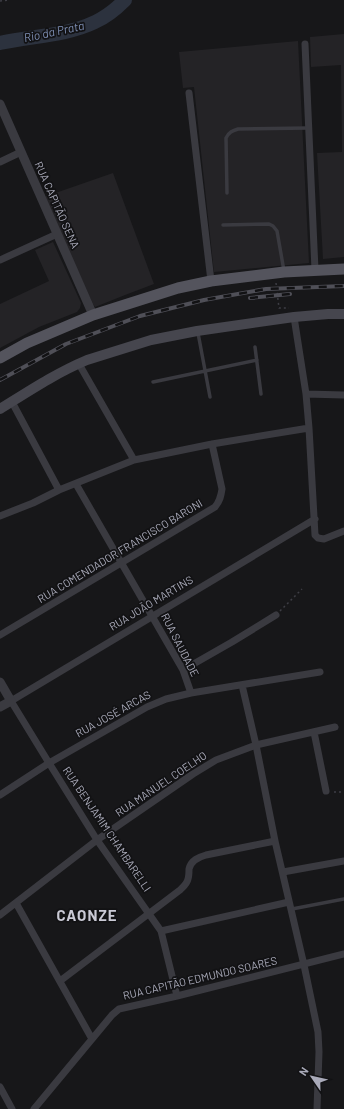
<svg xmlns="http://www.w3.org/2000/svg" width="344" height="1109" font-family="Barlow,sans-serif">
<rect width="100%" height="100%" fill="#171719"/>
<path fill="#242326" d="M344 34V257L323 259 317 153 342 152 341 65 311 67 310 37Z
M298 41 309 263 214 272 194 87 183 88 179 52Z
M113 173 154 284 125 295 95 307 93 304 44 197Z
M53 242 81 303 80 308 77 312 39 327 0 348V304L49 281 35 250Z"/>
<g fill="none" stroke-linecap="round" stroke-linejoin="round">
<path stroke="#2c323e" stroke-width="14" d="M0 43C31 36 66 36 95 22 106 17 116 9 125 0"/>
<path stroke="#3e3e45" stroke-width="1.5" stroke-dasharray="2 3" stroke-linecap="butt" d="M0 1 9 0
M276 283 279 308H289
M280 611 302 589
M334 792H344"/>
<path stroke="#3a3a40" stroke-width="3.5" d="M227 193 226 138C229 132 232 131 238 129L308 128
M223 225 269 224 273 226 277 231 284 271
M198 333 210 397
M255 347 261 394
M153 382 257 360
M292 909 344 899"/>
<path stroke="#3a3a40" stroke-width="7" d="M305 44 315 270
M189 93 211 281
M0 162 21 152
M0 260 57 234
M294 317 306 394 309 428 315 535 318 538 324 539 344 531
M79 364 134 460
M306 394 344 395
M12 402 59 490
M76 484 183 670 191 693
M0 516 33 503 59 490 134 460 212 444 309 428
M0 635 215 507C220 501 221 496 222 489L212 444
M183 670 232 642 276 615
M242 685 256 745 275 841 304 965 318 1032 319 1052 317 1109
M314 732 326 791
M0 795 49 763 147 707 166 699 191 693 320 672
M283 872 344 861
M16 903 92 1039
M0 915 97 840 193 774 216 760 256 745 335 727
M161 931 289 902
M60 981 180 890C183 887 187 884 188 879 189 876 189 872 189 869 191 860 199 857 206 855L275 841
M177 996 161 931 97 840 49 763 11 701 315 519
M0 1087 12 1109
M34 1109 112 1015 119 1009 177 996 344 954"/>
<path stroke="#3a3a40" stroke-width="9" d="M0 104 93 315
M0 682 11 701 0 707"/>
<path stroke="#46464e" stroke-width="10" d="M0 409C29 391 56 373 87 360L151 340 197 331 294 317 328 314H344"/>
<path stroke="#54545d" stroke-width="11" d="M0 358 27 343 93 315 178 288 211 281 284 272 344 269"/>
<g stroke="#4f4f57" stroke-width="4">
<path id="rail" d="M250 298 290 294
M0 380 66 344 140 316 204 300 266 289 344 286"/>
</g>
<use href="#rail" stroke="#121214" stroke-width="2.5" stroke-dasharray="8" stroke-linecap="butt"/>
</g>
<g text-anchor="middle" stroke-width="3.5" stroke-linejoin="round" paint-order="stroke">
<g font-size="11" fill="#a9aab9" stroke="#121214">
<text transform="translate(57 205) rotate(66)" y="4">RUA CAPITÃO SENA</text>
<text transform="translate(120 551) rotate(-31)" y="4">RUA COMENDADOR FRANCISCO BARONI</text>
<text transform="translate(151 603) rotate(-31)" y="4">RUA JOÃO MARTINS</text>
<text transform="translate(180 645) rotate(63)" y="4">RUA SAUDADE</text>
<text transform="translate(113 714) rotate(-29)" y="4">RUA JOSÉ ARCAS</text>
<text transform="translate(161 784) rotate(-34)" y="4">RUA MANUEL COELHO</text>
<text transform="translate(107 829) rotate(56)" y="4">RUA BENJAMIM CHAMBARELLI</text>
<text transform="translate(200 978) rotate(-13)" y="4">RUA CAPITÃO EDMUNDO SOARES</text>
</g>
<g font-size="12" font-style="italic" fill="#7f90b5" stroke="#121214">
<text transform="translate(54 32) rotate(-12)" y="4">Rio da Prata</text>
</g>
<g font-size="15" font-weight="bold" letter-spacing="1" fill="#cacad5" stroke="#121214">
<text x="87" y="921">CAONZE</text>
</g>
</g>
<g transform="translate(312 1077) rotate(304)" stroke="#121214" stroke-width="3" paint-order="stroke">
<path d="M0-3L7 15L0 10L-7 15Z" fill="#a9aab9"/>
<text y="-6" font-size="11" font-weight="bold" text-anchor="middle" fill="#a9aab9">N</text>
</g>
</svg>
